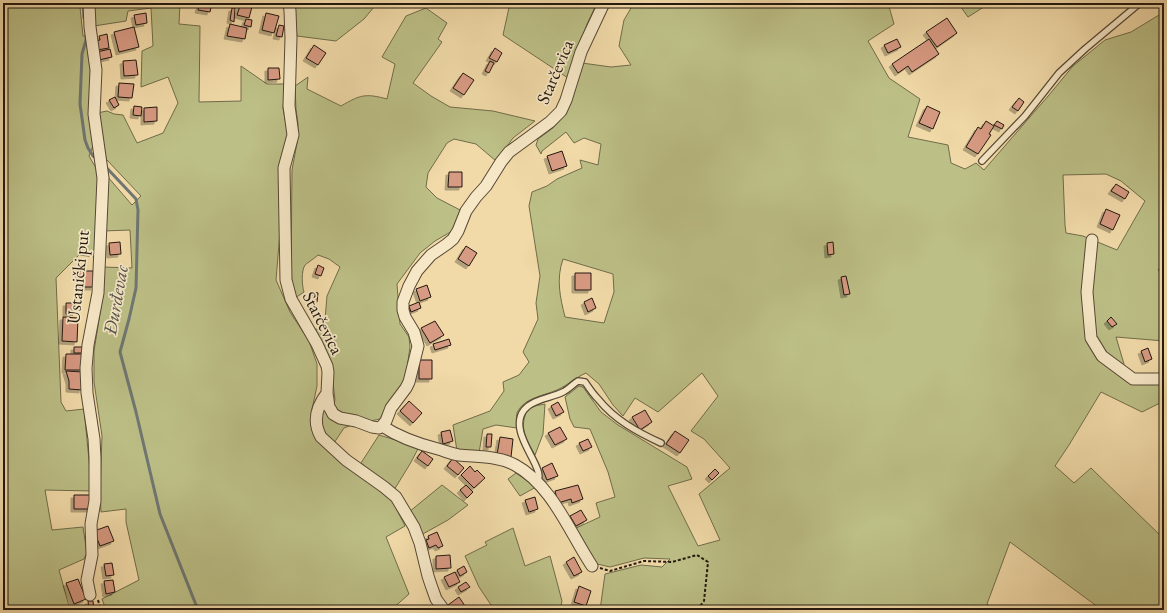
<svg xmlns="http://www.w3.org/2000/svg" width="1167" height="613" font-family="'EB Garamond',serif">
<defs>
<filter id="shadow"><feDropShadow dx="-3" dy="3" stdDeviation="0" flood-color="#0004"/></filter>
</defs>
<rect width="100%" height="100%" fill="#f1daa8"/>
<filter id="stains"><feTurbulence type="fractalNoise" baseFrequency=".005" numOctaves="4"/><feColorMatrix values="0 0 0 0 .2 0 0 0 0 .09 0 0 0 0 .02 0 0 0 .5 -.17"/></filter>
<radialGradient id="worn" r=".72"><stop offset=".6" stop-color="#630" stop-opacity="0"/><stop offset="1" stop-color="#630" stop-opacity=".3"/></radialGradient>
<path fill="#bcbf86" stroke="#706c4a" fill-rule="evenodd" d="M3 3H81L80 7 83 36 90 37 91 68 89 108 93 146 89 156 96 168 98 174 96 257 79 255 56 278 61 402 66 411 84 409 92 491 45 490 52 530 83 527 87 553 84 559 59 570 70 610H3Z
M95 3H180L179 24 200 26 199 102 241 101V66L267 84H286L283 108 288 135 276 280 290 312 309 341 317 364V386L311 414 313 426 384 493 394 504 405 526 386 537 409 594 391 610H106L102 599 139 580 126 522V509L101 512 100 491 102 436 94 382V351L103 295V267L132 268 130 230 103 231 107 176 132 205 141 196 106 159 97 113 107 111 114 114 123 115 137 143 163 133 178 103 168 77 141 87 142 51 153 46 151 8 128 11 126 21 94 26 93 7Z
M292 3H374V7L364 19 336 41 297 36Z
M510 3H597L587 24 568 78 503 35Z
M634 3H888L894 24 868 41 889 78 920 99 908 137 948 145 951 163 965 169 976 163 984 170 1049 95 1073 66 1105 40 1131 32 1164 12V263L1158 270 1164 275V341L1116 337 1124 364 1119 376 1130 383H1164V401L1142 412 1101 392 1069 445 1055 466 1074 483 1091 468 1164 539V610H1102L1010 542 987 604 995 610H600L605 574 641 565 662 567 670 559 644 558 610 567 593 563 574 529 600 517 596 503 615 497 608 472 590 429 574 427 570 419 565 397 579 386 583 387 601 412 618 425 687 467 692 479 668 486 698 546 720 540 699 494 730 468 704 439 691 431 718 396 702 373 658 412 635 398 623 416 613 405 599 384 586 373C575 378 569 384 559 389 545 396 524 397 517 413 516 417 517 423 517 428L496 425 483 429 479 453 457 451 453 425 490 411 504 391 503 382 519 375 529 362 523 352 538 319 536 303 540 276 529 206 532 192 547 186 557 179 582 168 580 160 598 165 601 144 584 138 574 143 566 132 542 151 541 154 536 145 538 139 553 128 561 119 574 93 582 63 611 67 631 65 619 46 624 20ZM1106 174 1121 181 1145 201 1117 250 1083 236 1066 233 1065 225 1063 175ZM563 259 613 274 614 292 604 323 565 317C560 297 556 279 563 259Z
M958 3H990L968 17Z
M426 8 447 23 438 39 442 42 413 83 431 96 450 107 493 111 535 121 513 138 496 161 476 144 454 139 447 143 428 173 426 187 437 198 462 211 454 230 435 241 420 253 397 284 400 324 409 337 410 347 407 368 403 383 385 409 380 419 370 421 340 413 334 405 335 399 331 368 311 328 324 331 327 296 340 267 329 259 318 255C316 257 306 264 305 265 301 271 302 286 304 292L295 298 291 285 292 170 297 143 298 124 296 109 295 86 308 77 307 89 341 106C360 95 365 93 387 99L395 64 382 57 406 16Z
M545 404 543 434 535 455C528 443 520 431 525 416 525 415 526 411 527 410 531 406 540 405 545 404Z
M323 408 352 425 344 428 334 443C321 430 319 426 323 408Z
M379 435 419 447 410 464 394 490 361 463Z
M516 473 536 487 520 496 508 479Z
M442 485 468 505 448 520 421 535 409 512Z
M513 528 525 566 550 556 562 601 560 610H511L491 605 479 587 465 556 487 545 485 542Z"/>
<g fill="none" stroke-linecap="round" stroke-linejoin="round">
<path stroke="#6f7773" stroke-width="3" d="M83 3 84 18
M86 35V40L82 54 80 104 85 140 88 148 93 156 97 159
M104 165 136 199 138 210 136 288 129 319 120 352 136 412 160 514 198 610"/>
</g>
<path fill="#d79a82" stroke="#23180f" filter="url(#shadow)" d="M200 3H212L210 12 198 10Z
M241 3H253L249 18 237 15Z
M232 8H235L234 22 230 20Z
M146 13 147 23 136 25 134 15Z
M266 13 279 16 274 33 262 30Z
M947 18 957 33 937 47 926 32Z
M246 19 252 20 251 27 244 25Z
M230 24 247 28 245 39 227 36Z
M279 25 284 26 282 37 276 36Z
M134 27 139 47 119 52 114 32Z
M107 34 109 48 97 50 96 41 100 40 99 36Z
M897 39 901 47 888 53 884 45Z
M929 39 939 54 912 72 908 66 898 73 892 64Z
M314 45 326 53 318 65 306 58Z
M495 48 502 53 497 62 489 58Z
M110 49 112 57 99 60 97 52Z
M136 60 138 75 124 76 123 61Z
M490 61 494 63 489 73 485 71Z
M268 68H279L280 79 268 80Z
M463 73 474 80 464 95 453 88Z
M119 83 134 84 132 98 118 97Z
M115 97 119 105 114 108 109 100Z
M1019 98 1024 102 1018 111 1012 107Z
M134 106 142 107 141 116 133 115Z
M927 106 940 112 933 129 919 123Z
M157 107V121L144 122V108Z
M986 121 994 126 989 134 991 135 978 154 966 147 978 127 981 129Z
M997 121 1004 125 1002 129 994 125Z
M562 151 567 166 552 171 547 156Z
M449 172H462V187H448Z
M1116 184 1129 192 1125 199 1111 191Z
M1106 209 1120 215 1113 230 1100 224Z
M120 242 121 254 110 255 109 243Z
M833 242 834 254 828 255 827 243Z
M466 246 477 253 469 266 458 259Z
M318 265 324 268 321 276 315 274Z
M79 271H93L94 287H79Z
M575 273H591V290H575Z
M846 276 850 294 844 295 841 277Z
M427 285 431 297 420 301 416 289Z
M313 292 318 293 317 302 312 301Z
M592 298 596 308 588 312 584 302Z
M419 302 421 308 411 312 409 306Z
M66 303H73V315L66 314Z
M63 317 78 318 77 342 62 341Z
M1111 317 1117 324 1112 327 1107 321Z
M435 321 444 335 430 343 421 328Z
M449 339 451 345 435 350 433 344Z
M74 347H84V353H74Z
M1148 348 1152 359 1145 362 1141 351Z
M66 354H82V370H65Z
M419 360H432V379H419Z
M66 371 83 372 82 390 69 389V381Z
M409 401 422 413 413 423 400 411Z
M558 402 564 412 556 416 551 406Z
M645 410 652 422 640 430 632 417Z
M560 427 567 439 555 445 548 433Z
M450 430 453 441 443 444 441 432Z
M675 431 689 440 680 453 666 444Z
M487 434H492L491 447H486Z
M500 437 513 439 511 457 497 455Z
M588 439 592 447 583 451 579 443Z
M422 451 433 459 428 466 417 458Z
M453 458 464 468 458 475 447 466Z
M552 463 558 476 547 480 542 468Z
M470 466 475 472 477 470 485 478 474 488 461 475Z
M715 469 719 473 712 480 708 476Z
M466 485 473 492 467 498 460 490Z
M578 485 583 499 572 503 571 499 558 503 555 491Z
M74 495H90V509H74Z
M535 497 538 509 529 512 525 500Z
M581 510 587 520 576 526 570 516Z
M108 526 114 541 100 546 94 531Z
M437 532 443 546 438 548 436 545 429 548 426 540 429 539 428 536Z
M450 555 451 568 436 569V556Z
M574 557 582 572 574 576 566 562Z
M112 563 114 575 106 576 104 564Z
M464 566 467 572 460 576 457 570Z
M455 572 460 582 449 587 444 577Z
M78 579 86 599 74 604 66 583Z
M113 580 115 592 106 594 104 581Z
M466 582 470 587 461 592 458 587Z
M579 586 591 591 586 606 574 602Z
M459 597 467 609 464 610H452L448 605Z
M88 601H93L94 610H89Z"/>
<g fill="none" stroke-linecap="round" stroke-linejoin="round">
<g stroke="#564835" stroke-width="8">
<path id="lane" d="M982 161 1025 116 1059 73 1085 49 1140 3
M537 482C548 469 506 433 524 410 533 399 551 398 563 392 569 389 573 384 578 381L585 382C589 388 593 394 598 399 615 420 637 432 661 443"/>
</g>
<g stroke="#564835" stroke-width="13">
<path id="street" d="M89 3 90 27 96 70 94 114 103 178 98 293 88 345 86 368 87 393 94 439 95 458V501L91 524 92 555 87 580 90 595
M289 3 290 11 291 38 289 106 293 135 284 168 286 280 291 299 317 344 327 366 328 372 327 393 329 407 331 410 333 414 340 418 356 421 372 427 379 428 382 426 386 421 391 408 406 388 409 382 418 346 414 332 405 317 403 310V302L409 286 417 271 431 255 447 244 453 239 458 231 466 211 476 197 486 186 501 162 509 152 550 122 561 111 566 100 581 52 604 3
M1092 240 1087 292 1091 338 1102 356 1133 379H1164
M327 393C317 406 312 421 321 437L346 460 384 487 396 497 414 527 420 543 428 576 431 585 436 599 444 610
M382 426C399 437 418 444 438 449 445 451 452 454 459 455 477 457 499 456 515 465 552 485 570 533 592 566"/>
</g>
<path stroke="#23180f" stroke-width="2" stroke-dasharray="3 2" stroke-linecap="butt" d="M600 568 610 571 644 561 672 562 697 555 708 562 704 601 697 610
M98 600 101 610"/>
<use href="#lane" stroke="#f6e7c6" stroke-width="5.5"/>
<use href="#street" stroke="#f6e7c6" stroke-width="11"/>
</g>
<g text-anchor="middle" stroke-width="3.5" stroke-linejoin="round" paint-order="stroke">
<g font-size="18" fill="#23180f" stroke="#f6e7c6">
<text transform="translate(555 72) rotate(-67)" y="6">Starčevica</text>
<text transform="translate(78 277) rotate(-84)" y="6">Ustanički put</text>
<text transform="translate(323 323) rotate(63)" y="6">Starčevica</text>
</g>
<g font-size="19" font-style="italic" fill="#4f5049" stroke="#f6e7c6">
<text transform="translate(115 300) rotate(-80)" y="7">Đurđevac</text>
</g>
</g>
<rect width="1167" height="613" fill="none" stroke="#f1daa8" stroke-width="16"/>
<rect x="4" y="4" width="1159" height="605" fill="none" stroke="#23180f" stroke-width="2"/>
<rect x="8" y="8" width="1151" height="597" fill="none" stroke="#23180f"/>
<rect width="100%" height="100%" filter="url(#stains)"/>
<rect width="100%" height="100%" fill="url(#worn)"/>
</svg>
